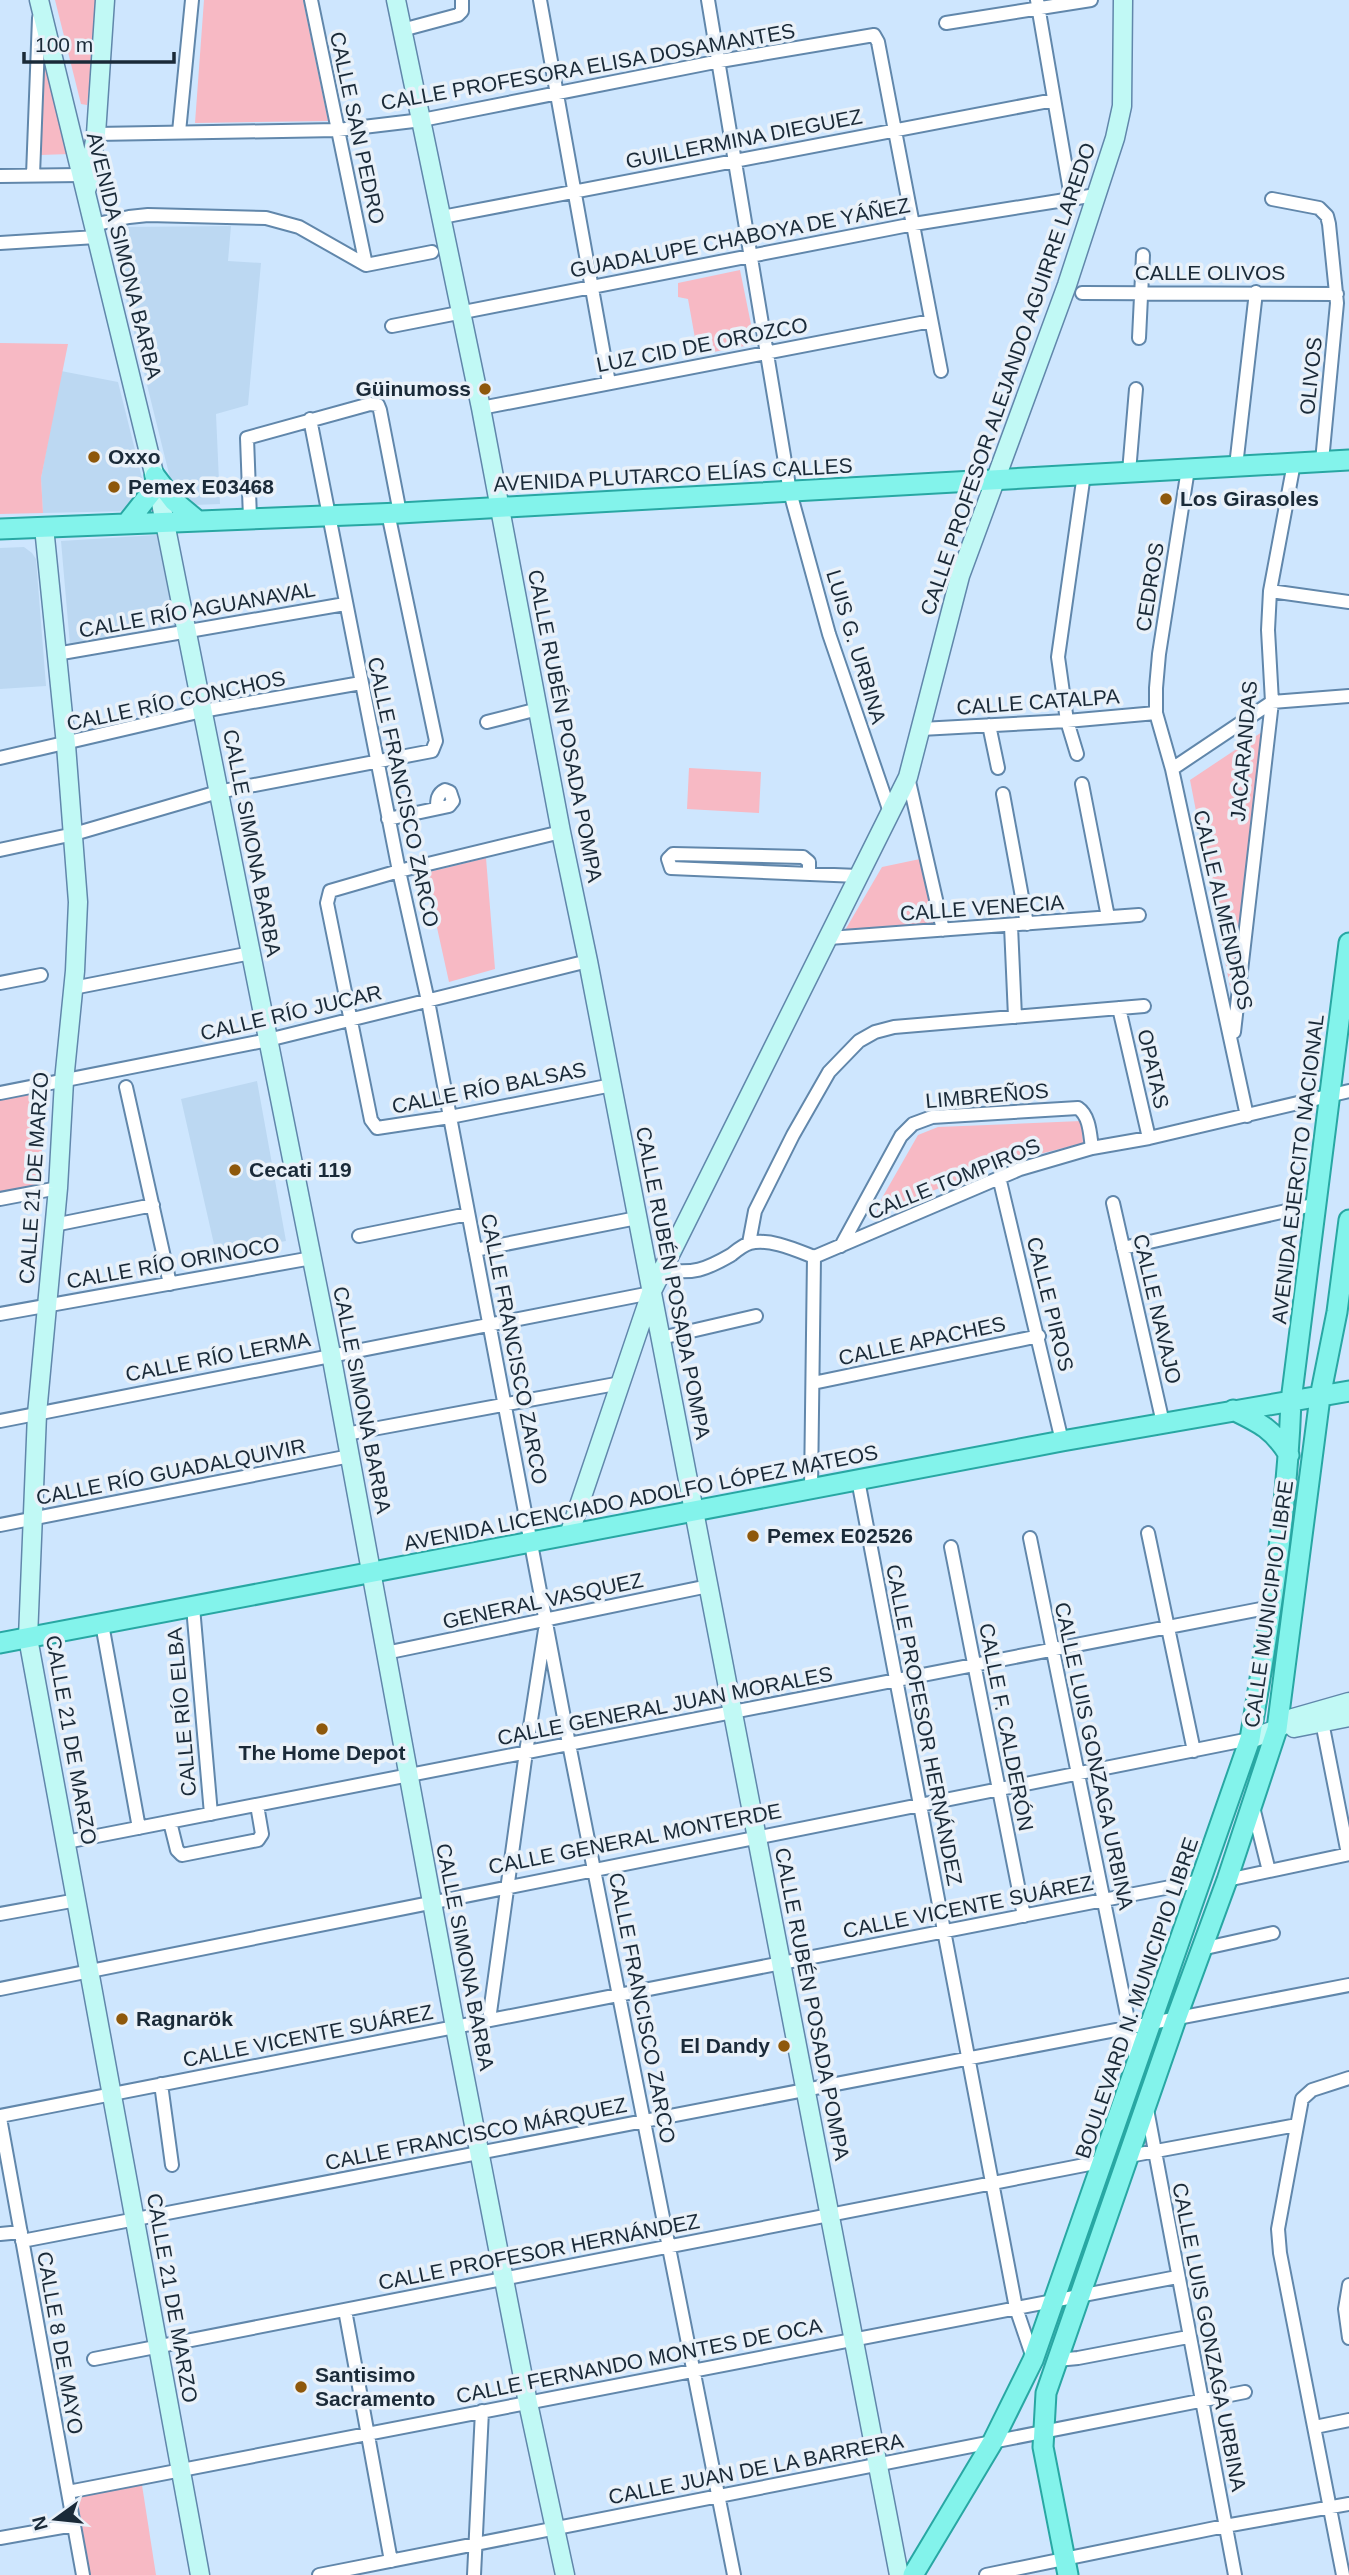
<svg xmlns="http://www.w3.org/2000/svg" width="1349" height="2575" font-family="Arial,sans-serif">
<rect width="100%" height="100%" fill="#cee6fe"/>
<path fill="#bcd8f2" d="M231 226 228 261 261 263 248 405 216 414 220 504 194 505 179 495 172 486 109 231 124 227Z
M61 371 118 382 145 490 131 511 43 513 41 478Z
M157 535 175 626 70 645 61 541Z
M24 547 32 553 36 559 46 686 0 689V548Z
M257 1081 286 1241 216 1253 181 1099Z"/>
<path fill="#f7b9c4" d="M55 0H99L87 105 81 104Z
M204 0H303L328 121 195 123Z
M41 41 69 154 41 155Z
M740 270 755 344 698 355 688 299 678 297V283Z
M0 343 68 344 41 478 43 513 0 514Z
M1262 732 1231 992 1190 780Z
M689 768 761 772 759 813 687 809Z
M486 858 495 969 449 982 425 873Z
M920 859 937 926 844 932 882 867Z
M47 1089 39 1184 0 1193V1098Z
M1081 1121 1083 1143 996 1165 876 1214 882 1198 918 1135 938 1127Z
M142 2485 156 2575H90L77 2496Z"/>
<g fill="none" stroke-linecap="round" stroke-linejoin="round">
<g stroke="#6187ab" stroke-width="16">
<path id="street" d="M311 0 366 265
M540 0 609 383
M708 0 790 492 829 634 890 812
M1037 0 1071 197
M946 23 1091 0
M402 30 458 15 462 11V0
M179 132 192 0
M96 134 338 130 422 120 720 61 874 35 878 42 941 371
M33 175 39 18
M0 176 81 175
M1272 199 1319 208 1327 216 1329 224 1337 303 1322 461
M442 217 1054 100
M93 225 129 217 148 215 266 218 299 227 366 265 432 252
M0 243 96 237
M1082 293 1337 294
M392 326 914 224 1096 195
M1139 338 1143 255
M481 408 931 321
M310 419 399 871 428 1001 569 1744 734 2575
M1236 466 1256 292
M1188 469 1159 654 1156 688V713L1172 769 1247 1116
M1129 472 1136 389
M250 518 247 438 370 404 378 405 380 410 400 513
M1270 591 1349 602
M56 654 345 604
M487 722 538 709
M989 725 998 768
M921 729 1067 721 1156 713
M1077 754 1067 721 1058 657 1084 474
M0 758 202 711 361 683
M1172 769 1272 702 1349 696
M908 777 943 930
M1082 784 1108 917
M1003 794 1027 924
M388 819 449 806 453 801 450 792 445 790C437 794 437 800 437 808
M561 832 399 871 330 891 327 903 371 1120 377 1128 450 1117 612 1085
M0 850 74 834 218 792 432 751 436 741 388 513
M809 874V862L803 857 673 854 668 859 671 868 858 876
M1011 926 1015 1017
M829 938 1139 915
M0 983 41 975
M73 988 251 953
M1119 1008 1149 1138
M1234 1032 1272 702 1268 630 1270 591 1294 463
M126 1087 170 1284
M0 1093 268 1040 588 961
M999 1177 1062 1441
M0 1199 58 1188
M1113 1203 1163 1423
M54 1225 153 1205
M359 1236 468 1214
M749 1243 755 1211 793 1135 829 1072 859 1041 875 1032 894 1027 1144 1006
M841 1246 901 1136 913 1124 932 1117 1078 1108C1090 1116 1090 1135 1092 1148
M1123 1248 1317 1204
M475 1250 637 1218
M663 1270C694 1274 705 1270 731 1255 736 1251 743 1245 750 1243 770 1238 796 1250 814 1257L1020 1169 1092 1148 1149 1138 1349 1091
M0 1314 312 1258
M661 1338 756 1316
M813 1383 1039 1336
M0 1421 651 1293
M346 1434 621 1383
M858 1480 1016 2308 1033 2358
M811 1489 814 1257
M0 1525 350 1456
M1148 1533 1194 1751
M1030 1538 1136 2059
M951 1547 1024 1916
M193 1607 211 1814
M102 1624 139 1828
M385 1653 708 1586
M1321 1717 1348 1854
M1253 1807 1269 1871
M170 1822 177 1850 182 1855 258 1840 262 1834 257 1805
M66 1842 1271 1607
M1227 1880 1349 1854
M0 1914 77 1900
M1201 1949 1273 1933
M0 1989 1250 1739
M489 2020 526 1752 545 1630
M161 2084 172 2165
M1147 2109 1235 2575
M0 2116 1201 1881
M0 2118 83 2575
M1129 2156 1297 2125
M0 2234 21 2232
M22 2241 1349 1985
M1349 2285 1345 2309 1349 2338
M345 2310 391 2561
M94 2359 1105 2161
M1057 2360 1078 2358 1188 2337
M1315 2427 1349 2420
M68 2492 1177 2277
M0 2538 74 2525
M319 2575 1245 2392
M474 2575 482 2411
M986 2575 1225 2526 1349 2504
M1343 2575 1280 2253 1278 2229 1302 2099 1312 2090 1349 2078"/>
</g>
<g stroke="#6187ab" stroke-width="21">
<path id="secondary" d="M39 0 160 498 331 1354 455 2027 528 2403 565 2575
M396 0 481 408 561 832 588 961 899 2575
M87 188 96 134 105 0
M44 527 66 745 78 902 75 971 64 1081 58 1188 37 1414 28 1638 200 2575
M569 1535 651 1293 908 777 960 576 1067 285 1115 138 1122 106 1123 0
M1294 1728 1349 1717
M1250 1739 1277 1729 1293 1718 1349 1702"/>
</g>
<g stroke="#28a7a3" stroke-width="23">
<path id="primary" d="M155 476 174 501 198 521
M127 523 157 485
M0 529 400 513 1349 460
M1233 1410C1260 1423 1273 1429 1289 1455
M0 1643 1062 1441 1349 1391
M913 2575 992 2443 1033 2360 1250 1739C1269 1627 1287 1514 1291 1401L1349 943
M1068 2575 1043 2447 1046 2393 1176 2019 1227 1880 1277 1729 1320 1397 1337 1312 1349 1220"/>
</g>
<use href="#street" stroke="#fff" stroke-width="12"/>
<use href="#secondary" stroke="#c1f9f5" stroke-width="18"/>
<use href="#primary" stroke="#83f3eb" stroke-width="19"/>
</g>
<g fill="#8e580b" stroke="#e9f1f9" stroke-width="2.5">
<circle cx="485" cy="389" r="7"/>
<circle cx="94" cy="457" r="7"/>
<circle cx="114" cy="487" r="7"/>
<circle cx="1166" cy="499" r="7"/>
<circle cx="235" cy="1170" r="7"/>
<circle cx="753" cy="1536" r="7"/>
<circle cx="322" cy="1729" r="7"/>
<circle cx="122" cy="2019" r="7"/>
<circle cx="784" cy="2046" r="7"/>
<circle cx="301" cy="2387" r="7"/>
</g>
<g text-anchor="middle" stroke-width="7" stroke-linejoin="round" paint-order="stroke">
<g font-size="21" fill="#1a2a38" stroke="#e9f1f9">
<text transform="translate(588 67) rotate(-10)" y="7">CALLE PROFESORA ELISA DOSAMANTES</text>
<text transform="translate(357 128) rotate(78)" y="7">CALLE SAN PEDRO</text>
<text transform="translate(744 139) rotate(-11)" y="7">GUILLERMINA DIEGUEZ</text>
<text transform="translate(740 238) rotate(-11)" y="7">GUADALUPE CHABOYA DE YÁÑEZ</text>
<text transform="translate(124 256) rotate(76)" y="7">AVENIDA SIMONA BARBA</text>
<text x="1210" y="280">CALLE OLIVOS</text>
<text transform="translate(702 345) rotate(-11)" y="7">LUZ CID DE OROZCO</text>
<text transform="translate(1311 376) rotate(-84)" y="7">OLIVOS</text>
<text transform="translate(1008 379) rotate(-71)" y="7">CALLE PROFESOR ALEJANDO AGUIRRE LAREDO</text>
<text transform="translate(673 475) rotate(-3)" y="7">AVENIDA PLUTARCO ELÍAS CALLES</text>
<text transform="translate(1150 587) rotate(-81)" y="7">CEDROS</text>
<text transform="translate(197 610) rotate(-10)" y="7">CALLE RÍO AGUANAVAL</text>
<text transform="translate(856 647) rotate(73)" y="7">LUIS G. URBINA</text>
<text transform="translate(176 701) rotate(-12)" y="7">CALLE RÍO CONCHOS</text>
<text transform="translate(1038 702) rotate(-4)" y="7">CALLE CATALPA</text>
<text transform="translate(565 726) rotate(79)" y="7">CALLE RUBÉN POSADA POMPA</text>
<text transform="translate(1244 751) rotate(-85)" y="7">JACARANDAS</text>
<text transform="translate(403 792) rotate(78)" y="7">CALLE FRANCISCO ZARCO</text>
<text transform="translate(252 843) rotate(79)" y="7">CALLE SIMONA BARBA</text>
<text transform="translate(982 908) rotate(-4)" y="7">CALLE VENECIA</text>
<text transform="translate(1223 910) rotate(77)" y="7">CALLE ALMENDROS</text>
<text transform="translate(291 1013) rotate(-13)" y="7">CALLE RÍO JUCAR</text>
<text transform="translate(1153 1069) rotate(77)" y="7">OPATAS</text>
<text transform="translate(489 1088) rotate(-11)" y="7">CALLE RÍO BALSAS</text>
<text transform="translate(987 1096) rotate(-5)" y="7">LIMBREÑOS</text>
<text transform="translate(1298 1169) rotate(-83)" y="7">AVENIDA EJERCITO NACIONAL</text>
<text transform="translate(34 1178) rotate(-86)" y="7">CALLE 21 DE MARZO</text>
<text transform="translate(954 1179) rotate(-22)" y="7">CALLE TOMPIROS</text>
<text transform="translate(173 1263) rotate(-10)" y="7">CALLE RÍO ORINOCO</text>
<text transform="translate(673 1283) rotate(79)" y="7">CALLE RUBÉN POSADA POMPA</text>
<text transform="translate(1050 1304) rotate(76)" y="7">CALLE PIROS</text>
<text transform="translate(1157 1309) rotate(77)" y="7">CALLE NAVAJO</text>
<text transform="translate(922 1341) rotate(-12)" y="7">CALLE APACHES</text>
<text transform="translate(514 1349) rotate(79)" y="7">CALLE FRANCISCO ZARCO</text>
<text transform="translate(218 1357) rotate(-11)" y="7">CALLE RÍO LERMA</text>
<text transform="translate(362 1400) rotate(79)" y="7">CALLE SIMONA BARBA</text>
<text transform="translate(171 1472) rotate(-11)" y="7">CALLE RÍO GUADALQUIVIR</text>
<text transform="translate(641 1498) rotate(-11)" y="7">AVENIDA LICENCIADO ADOLFO LÓPEZ MATEOS</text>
<text transform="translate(543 1601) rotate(-12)" y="7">GENERAL VASQUEZ</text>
<text transform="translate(1269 1604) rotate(-82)" y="7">CALLE MUNICIPIO LIBRE</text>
<text transform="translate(665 1706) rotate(-11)" y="7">CALLE GENERAL JUAN MORALES</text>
<text transform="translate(182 1712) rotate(-95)" y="7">CALLE RÍO ELBA</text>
<text transform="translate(924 1725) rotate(79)" y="7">CALLE PROFESOR HERNÁNDEZ</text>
<text transform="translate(1006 1727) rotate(79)" y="7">CALLE F. CALDERÓN</text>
<text transform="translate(71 1740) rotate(80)" y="7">CALLE 21 DE MARZO</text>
<text transform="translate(1094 1756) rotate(78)" y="7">CALLE LUIS GONZAGA URBINA</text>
<text transform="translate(635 1839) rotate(-11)" y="7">CALLE GENERAL MONTERDE</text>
<text transform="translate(968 1907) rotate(-11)" y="7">CALLE VICENTE SUÁREZ</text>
<text transform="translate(465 1957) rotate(79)" y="7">CALLE SIMONA BARBA</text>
<text transform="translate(1137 1998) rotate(-71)" y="7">BOULEVARD N. MUNICIPIO LIBRE</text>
<text transform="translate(812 2004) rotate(79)" y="7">CALLE RUBÉN POSADA POMPA</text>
<text transform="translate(642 2008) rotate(79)" y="7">CALLE FRANCISCO ZARCO</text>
<text transform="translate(308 2036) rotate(-11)" y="7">CALLE VICENTE SUÁREZ</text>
<text transform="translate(476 2134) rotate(-11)" y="7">CALLE FRANCISCO MÁRQUEZ</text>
<text transform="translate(539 2252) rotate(-11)" y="7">CALLE PROFESOR HERNÁNDEZ</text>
<text transform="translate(172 2298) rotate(80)" y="7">CALLE 21 DE MARZO</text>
<text transform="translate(1209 2337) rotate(79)" y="7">CALLE LUIS GONZAGA URBINA</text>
<text transform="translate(60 2343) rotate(80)" y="7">CALLE 8 DE MAYO</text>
<text transform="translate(639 2361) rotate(-11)" y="7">CALLE FERNANDO MONTES DE OCA</text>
<text transform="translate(756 2469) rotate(-11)" y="7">CALLE JUAN DE LA BARRERA</text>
</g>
<g font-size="21" font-weight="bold" fill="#1a2a38" stroke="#e9f1f9" text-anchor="start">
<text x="471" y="396" text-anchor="end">Güinumoss</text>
<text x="108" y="464">Oxxo</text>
<text x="128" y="494">Pemex E03468</text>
<text x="1180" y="506">Los Girasoles</text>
<text x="249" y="1177">Cecati 119</text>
<text x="767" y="1543">Pemex E02526</text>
<text x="322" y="1760" text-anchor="middle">The Home Depot</text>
<text x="136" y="2026">Ragnarök</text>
<text x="770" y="2053" text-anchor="end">El Dandy</text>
<text x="315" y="2382">Santisimo<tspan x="315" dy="24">Sacramento</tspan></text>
</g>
</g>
<g transform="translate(56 2519) rotate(255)" stroke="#e9f1f9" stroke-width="5" paint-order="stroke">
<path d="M0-5L12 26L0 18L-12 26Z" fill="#1a2a38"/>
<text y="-10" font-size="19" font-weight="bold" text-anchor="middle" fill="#1a2a38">N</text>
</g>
<path d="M24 52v10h150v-10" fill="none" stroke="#1a2a38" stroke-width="3.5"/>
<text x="35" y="52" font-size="21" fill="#1a2a38" stroke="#e9f1f9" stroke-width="5" paint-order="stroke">100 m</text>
</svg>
